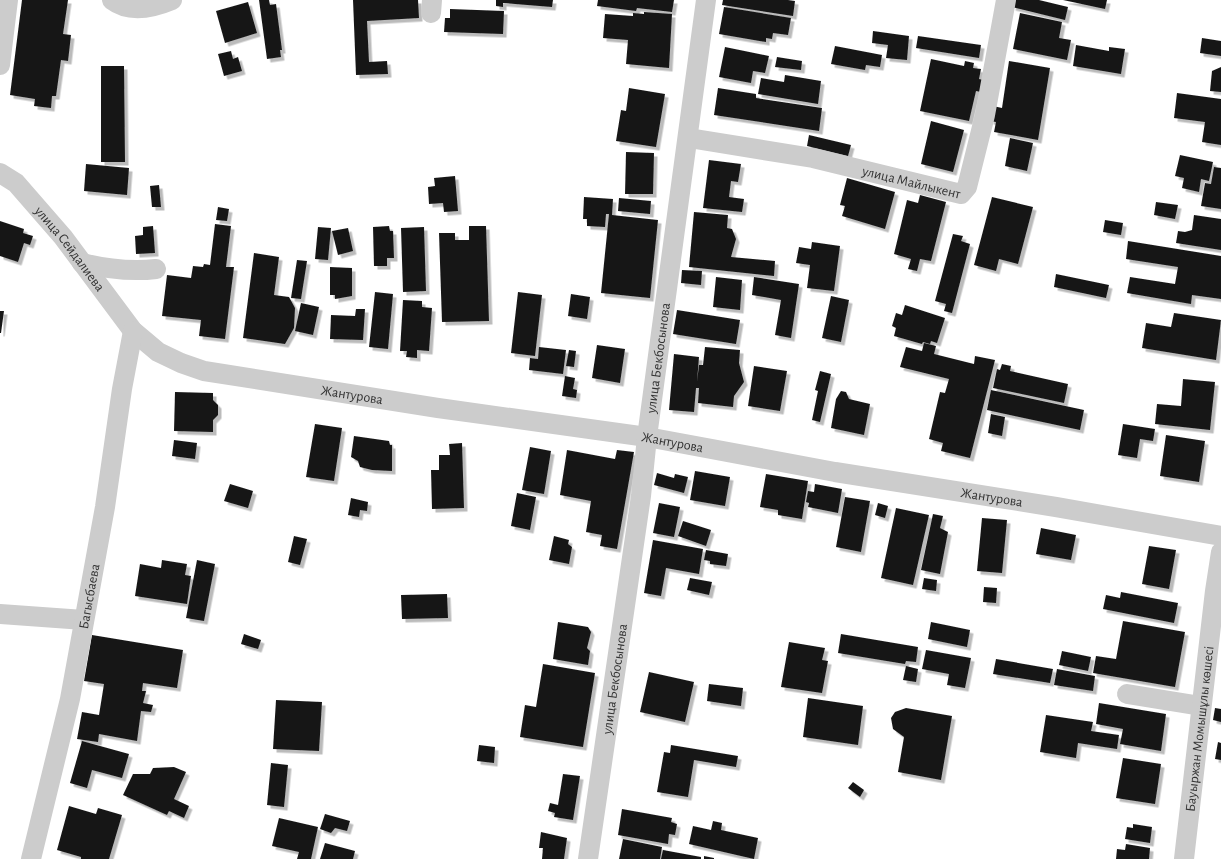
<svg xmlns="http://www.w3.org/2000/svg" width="1221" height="859" font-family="'Alegreya Sans',sans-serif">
<defs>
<filter id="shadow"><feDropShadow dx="3.5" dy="3.5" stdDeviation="0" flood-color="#0004"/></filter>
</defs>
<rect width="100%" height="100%" fill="#fff"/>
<path fill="#191919" filter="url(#shadow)" d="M22 0H68L63 34 71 35 68 61 61 60 56 96H52L51 108 34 106 35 99 10 95Z
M259 0H269L270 5 276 4 282 50H280L281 57 267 59Z
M353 0H418L419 18 367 21 369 62 387 61 388 74 356 75Z
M496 0H553L552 7 503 3V7L496 6Z
M598 0H674L672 12 637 8 636 11 597 6Z
M723 0H788L795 1 793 16 722 5Z
M1014 0H1039L1068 7 1065 20 1012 7Z
M1063 0H1107L1105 9Z
M248 2 257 33 225 43 216 11Z
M724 7 791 18 788 35 773 33 772 39 766 38V42L719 34Z
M450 9 504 11 503 34 444 32 445 18H450Z
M644 12 672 14 669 68 626 64 628 40 603 38 605 14 633 16V13L644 14Z
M1020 13 1062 22 1059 38 1071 40 1067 60 1013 49Z
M873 31 909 36 907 60 886 58 888 45 872 43Z
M918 36 981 45 979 58 916 48Z
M1202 38 1221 41V56L1200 53Z
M1076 45 1109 51V47L1125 49 1121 74 1073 66Z
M835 46 882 55 880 67 866 65 865 70 831 64Z
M725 47 769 56 765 73 753 71 751 83 719 77Z
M231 51 233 59 238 57 242 71 224 76 218 54Z
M777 57 802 61 801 70 775 67Z
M931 59 964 66 965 61 974 63 973 68 981 69 979 79 983 80 981 92 976 91 969 121 920 111Z
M1009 61 1050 68 1038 140 994 132 996 122 990 121 993 106 1002 108Z
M101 66H124L125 162H101Z
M1221 67V92L1210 91 1212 71Z
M785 75 821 81 818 104 758 94 761 78 784 82Z
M629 88 665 94 656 147 616 141 621 110 626 111Z
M718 88 756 94V98L822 108 819 131 714 115Z
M1177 93 1221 99V145L1202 142 1205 122 1174 118Z
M931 121 964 130 953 172 921 164Z
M809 135 851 145 848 156 807 146Z
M1010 138 1033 143 1027 171 1005 166Z
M626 152 654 153 653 194H625Z
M1180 155 1213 162 1209 181 1201 179 1199 192 1182 188 1184 178 1175 176Z
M709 160 741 164 738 182 731 181 729 197 744 199 742 212 703 208Z
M86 164 129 168 127 195 84 191Z
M1214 167 1221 168V209L1201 206 1205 183 1211 184Z
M455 176 458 211 444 212 443 203 429 204 428 187 435 186 434 178Z
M847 178 895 192 885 229 842 216 845 206 840 205Z
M159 185 161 207H152L150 186Z
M920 195 946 202 931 261 920 259 917 271 908 269 911 259 894 254 907 200 918 203Z
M584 197 613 199 612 215 658 220 650 298 601 293 609 214H606L605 227 587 226V219H583Z
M992 197 1033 207 1018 264 999 259 996 271 974 265Z
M619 198 651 201 650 214 618 211Z
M1156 202 1178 205 1175 219 1154 215Z
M218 207 229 209 227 221 216 220Z
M694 212 728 215 727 228 732 229 736 239 731 257 775 261 774 276 689 267Z
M1194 215 1221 219V250L1176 243 1178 231 1185 232 1192 230Z
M1105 220 1123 223 1121 235 1103 232Z
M0 221 24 229 23 233 33 236 30 245 24 243 18 262 0 256Z
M215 224 231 226 226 267H234L225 339 199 336 201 320 162 316 167 275 191 278 193 266 203 267 204 264 210 265Z
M153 226 155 253 136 254 135 236 143 235V227Z
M389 226 390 231H393L394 258H387V266H374L373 227Z
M469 226H486L489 321 442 322 439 233H455V240H469Z
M318 227 331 228 328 260 315 259Z
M424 227 426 291 403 292 401 228Z
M348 228 353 251 338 255 332 231Z
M953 234 963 236 961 241 970 244 952 313 944 311 946 304 935 301Z
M1128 241 1221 256V299L1192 295 1191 304 1127 293 1130 277 1175 284 1178 267 1126 259Z
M812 242 840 246 834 291 807 288 810 265 796 263 799 247 811 249Z
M254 253 279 257 274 295 289 297 295 308 294 328 285 344 243 338Z
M297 260 307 261 301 299 291 298Z
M330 267 352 268V296L335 299V295H330Z
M682 270 702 271 701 285 681 283Z
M1056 274 1109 285 1106 298 1054 287Z
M716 277 742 280 740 310 713 307Z
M754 277 799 284 791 338 775 335 781 300 752 295Z
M375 292 393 294 388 349 369 347Z
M518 292 542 295 535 356 511 353Z
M571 294 590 297 587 319 568 316Z
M831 296 849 300 841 342 822 338Z
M403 300 422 301V307L432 308 429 351 417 350V358L406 357 407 351H400Z
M301 303 319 307 313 335 295 331Z
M905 305 945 318 937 343 931 341 930 344 923 342 922 344 894 336 896 328 892 326 896 313 902 315Z
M356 309H365L363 340 330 339 331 315 355 316Z
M677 310 740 320 736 344 673 334Z
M0 311H4L1 333H0Z
M1174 313 1221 320 1216 360 1142 348 1146 323 1171 327Z
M924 343 936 346 934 354 974 364 975 356 995 360 970 458 941 451 943 443 929 439 940 392 945 393 949 379 900 367 906 347 922 351Z
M597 345 625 349 620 383 592 378Z
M539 347 566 350 563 374 529 370 530 358 538 359Z
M705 347 740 350 739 363 744 382 734 396 733 407 698 403 699 388H696L694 412 669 410 674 354 699 357 697 382 699 365H703Z
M569 350 576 351 574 367 566 366Z
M1002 364 1011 366 1010 371 1068 384 1064 403 993 388 997 369 1000 370Z
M754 366 787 371 780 411 748 406Z
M820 371 831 374 820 422 812 420 818 391 815 390Z
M565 376 575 378 573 389 577 390 576 398 562 396Z
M1183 379 1215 382 1210 430 1155 424 1157 404 1181 406Z
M991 390 1084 410 1080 430 987 410Z
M841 391 846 392 849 399 870 404 864 435 831 428 836 399Z
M175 392 213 393V400L218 405V415L213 420V432L174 431Z
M991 414 1005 417 1002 436 988 433Z
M315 424 342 428 334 481 306 477Z
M1123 424 1155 429 1153 441 1140 439 1137 458 1118 455Z
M1166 435 1205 441 1199 482 1160 476Z
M354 436 389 441 390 445H392V471L372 470 360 467 358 461 351 457Z
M174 440 197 443 195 459 172 456Z
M462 443 464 508 432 509 431 470H439V455H450L449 444Z
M530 447 551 451 544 494 522 490Z
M567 450 615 459 617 450 634 452 617 549 600 546 602 535 586 532 591 501 560 495Z
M695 471 730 477 725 506 690 500Z
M657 473 674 478 675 474 688 477 684 493 654 485Z
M766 474 808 481 802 519 778 515V510L760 507Z
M230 484 253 491 248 508 224 501Z
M815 484 842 489 838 513 808 507 809 503 806 502 808 491 814 492Z
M517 493 536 497 530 530 511 526Z
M845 497 870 501 861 552 836 547Z
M351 498 368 502 367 511 360 510 359 517 348 515Z
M659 503 680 507 674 537 653 533Z
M878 503 888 506 885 518 875 515Z
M896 508 929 515 913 585 881 578Z
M933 514 943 516 940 528 948 532 940 574 921 570Z
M982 518 1007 520 1002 573 977 571Z
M683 521 711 530 706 546 678 536Z
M1041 528 1076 535 1071 560 1036 554Z
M294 536 307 539 300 565 288 562Z
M554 536 569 540 568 544 572 547 569 564 549 560Z
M653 540 703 549 699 574 666 568 661 596 644 593Z
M1149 546 1176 550 1169 589 1142 584Z
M706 550 728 554 726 566 710 564V561L704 560Z
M162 560 187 564 185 575 191 576 187 604 135 596 140 564 161 568Z
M197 560 215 564 204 621 186 618Z
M690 578 712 582 709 595 687 590Z
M924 578 937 580 936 591 922 589Z
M984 587 997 588 996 603 983 602Z
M1121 592 1178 603 1174 623 1103 609 1106 595 1120 598Z
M447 594 448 618 402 619 401 595Z
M1123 621 1185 632 1175 687 1093 673 1096 656 1116 659Z
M558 622 588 627 591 632 587 648 590 651 588 665 553 659Z
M931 622 970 630 967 647 928 639Z
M244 634 261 640 258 649 241 644Z
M841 634 918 647 916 662 906 661 905 664 838 653Z
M92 635 183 650 177 688 143 683 142 691H146L143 703 153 705 151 712 141 711 137 741 99 734 98 742 77 739 82 712 99 715 104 684 84 681Z
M789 642 825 648 822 660 828 661 822 693 781 687Z
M926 650 971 658 965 688 947 685 949 674 922 669Z
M1062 651 1091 657 1088 671 1059 665Z
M996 659 1053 669 1050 683 993 674Z
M543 664 595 673 583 747 520 737 525 705 536 707Z
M906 666 918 669 916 682 903 680Z
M1057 669 1095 676 1093 691 1054 685Z
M649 672 694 682 685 722 640 712Z
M709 684 743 688 741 706 707 701Z
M808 698 863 706 858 745 803 737Z
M276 700 322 702 319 751 273 749Z
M1099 703 1166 714 1161 751 1120 744 1123 729 1096 724Z
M906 708 952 716 941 780 898 772 904 737 893 729 891 718 895 712Z
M1215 708 1221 709V722L1213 720Z
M1046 715 1093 722 1091 731 1119 735 1117 749 1078 743 1076 758 1040 752Z
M82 741 129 754 122 778 92 770 87 788 70 783Z
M1218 742 1221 743V760L1215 759Z
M479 745 495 747 494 763 477 761Z
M671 745 738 756 736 767 694 760 688 797 657 792 664 752 670 753Z
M1123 758 1161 764 1155 804 1116 798Z
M271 763 288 765 284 807 267 805Z
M174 767 186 772 174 799 189 806 184 818 169 811 167 815 123 795 133 774H150L153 768Z
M563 774 580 776 573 820 554 817 555 813 548 811 550 803 558 805Z
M853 782 864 790 860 797 848 788Z
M69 806 96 814 98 808 122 815 109 859H81V857L57 850Z
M622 809 672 818 671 822 677 824 675 835 669 834 668 844 618 835Z
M325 814 350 821 347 831 335 828 331 833 320 829Z
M279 818 318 827 311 859H297L299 852 272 846Z
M713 821 722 823 721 830 758 838 754 859 689 844 693 826 711 830Z
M1133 824 1152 827 1150 843 1125 839 1127 827 1133 828Z
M541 832 567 838 564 859H542L543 848H539Z
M623 839 662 847 660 859H619Z
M325 843 355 851 353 859H320Z
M1126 844 1150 848 1149 859H1116L1117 849 1125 850Z
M663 850 701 857V859H661Z
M704 856 714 858V859H704Z"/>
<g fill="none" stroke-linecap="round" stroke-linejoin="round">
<g stroke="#ccc" stroke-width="20">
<path d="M112 0C129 13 153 8 172 0"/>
<path d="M431 13 432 0"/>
<path d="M0 65 8 0"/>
<path id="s1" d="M689 138 813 158 961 194 967 187 985 115 1006 0"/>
<path id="s2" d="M0 173 16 183 63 237 133 331 158 352 181 363 204 371 438 408 647 437 835 472 1056 507 1221 536"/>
<path d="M82 263C107 269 131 272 156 269"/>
<path d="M0 614 84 620"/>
<path d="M1127 694 1201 706"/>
<path id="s3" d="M31 859 70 699 105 507 122 389 133 331"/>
<path id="s4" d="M588 859 641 496 647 437 706 0"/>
<path id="s5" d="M1184 859 1215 591 1221 552"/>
</g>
</g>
<g text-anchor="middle" stroke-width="4" stroke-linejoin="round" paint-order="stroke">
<g font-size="14" fill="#323232" stroke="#fff">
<text dy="5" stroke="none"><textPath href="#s1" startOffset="227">улица Майлыкент</textPath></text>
<text dy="5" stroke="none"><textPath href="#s2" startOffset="104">улица Сейдалиева</textPath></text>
<text dy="5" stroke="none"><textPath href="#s4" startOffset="506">улица Бекбосынова</textPath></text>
<text dy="5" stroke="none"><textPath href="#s2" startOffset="440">Жантурова</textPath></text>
<text dy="5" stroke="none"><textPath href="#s2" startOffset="764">Жантурова</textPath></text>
<text dy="5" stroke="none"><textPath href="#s2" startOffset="1088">Жантурова</textPath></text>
<text dy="5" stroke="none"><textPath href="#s3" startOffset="269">Багысбаева</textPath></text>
<text dy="5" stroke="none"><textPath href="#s4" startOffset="182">улица Бекбосынова</textPath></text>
<text dy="5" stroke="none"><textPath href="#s5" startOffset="131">Бауыржан Момышұлы көшесі</textPath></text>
</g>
</g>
</svg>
